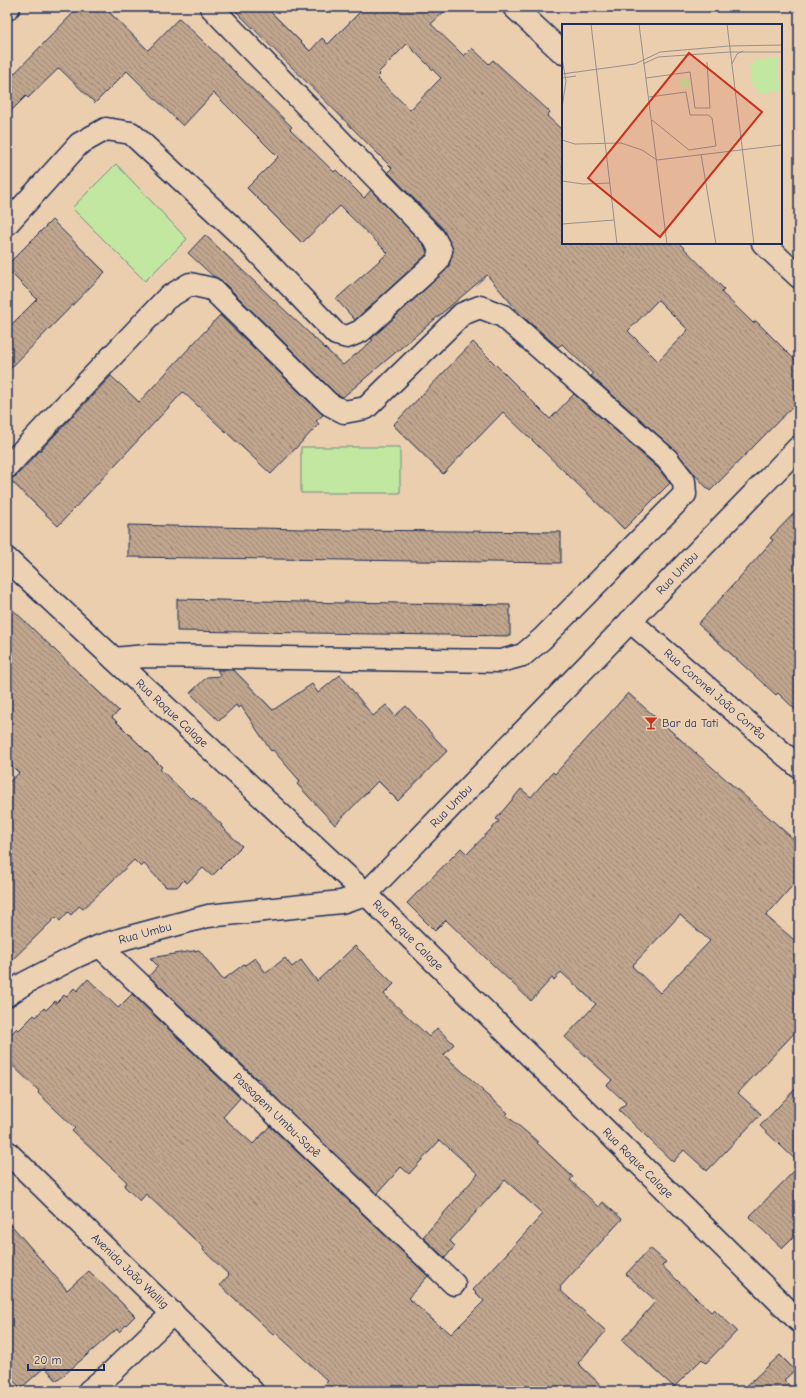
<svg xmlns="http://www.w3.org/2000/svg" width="806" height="1398" font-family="'Comic Neue',sans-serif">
<defs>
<pattern id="building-back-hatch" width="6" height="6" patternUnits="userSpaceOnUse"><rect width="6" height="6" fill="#c0a58d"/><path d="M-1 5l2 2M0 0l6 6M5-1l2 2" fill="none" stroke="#9b8776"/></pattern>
</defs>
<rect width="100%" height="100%" fill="#ebceae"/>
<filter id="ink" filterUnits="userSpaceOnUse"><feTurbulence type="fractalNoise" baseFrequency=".025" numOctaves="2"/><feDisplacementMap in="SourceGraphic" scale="8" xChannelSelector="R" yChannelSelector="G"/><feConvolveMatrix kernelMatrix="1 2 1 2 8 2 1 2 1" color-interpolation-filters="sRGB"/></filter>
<g filter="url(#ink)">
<path fill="#c2e7a1" stroke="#6e8b80" d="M116 164 187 239 145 281 72 208Z
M301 447H400V493H301Z"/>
<path fill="url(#building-back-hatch)" stroke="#1b2f5e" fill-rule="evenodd" d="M79 7H104L148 50 179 18 292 127 290 129 334 172 336 170 364 198 371 190 424 245 427 252 426 255 355 320 336 299 388 253 340 206 302 243 247 188 278 157 214 93 183 126 127 71 95 103 59 68 28 98 26 96 7 115V81Z
M232 7H266L310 51 322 38 328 44 365 7H449L431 24 464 56 472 48 489 64 493 60 550 112 547 116 563 131V243H679L724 289 721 292 753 323 756 321 799 364V400L710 491 695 475 675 450 591 376 593 374 562 344 558 347 521 315 487 275 343 397 336 394 221 280 213 276 188 253 205 235 343 365 373 340 371 339 445 271 449 266 453 250 443 229 388 172 392 168ZM407 44 441 78 410 110 377 78 380 75 378 73ZM658 300 688 330 658 361 628 331Z
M52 220 105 272 7 372V329L37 299 7 269V265Z
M220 315 323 415 316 421 319 424 271 474 183 392 58 526 9 479 16 476 111 376 139 402Z
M473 342 550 419 574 394 658 468 670 483 624 529 503 412 443 474 393 425Z
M799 508V713L778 693 776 695 698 624 773 540 770 538Z
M128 525 345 530 561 532V563L128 557Z
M177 599 344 603V602L510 605V636L177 631Z
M7 604 83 677 119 711 112 717 162 767 160 769 191 799 193 797 222 825 221 826 242 846 212 876 203 868 187 883 184 880 177 887H166L144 864 141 867 134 860 83 909 79 906 71 915 68 912 60 921 56 917 7 965V784L19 773 7 761Z
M217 670H234L273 710 312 684 318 693 340 675 373 716 386 705 395 716 406 706 447 751 398 801 378 781 335 825 297 784 300 781 273 750 271 751 241 706 238 708 236 705 219 721 190 693 207 677 221 676Z
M628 693 799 844V878L766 916 799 944V1028L738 1093 761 1114 707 1171 684 1150 673 1162 619 1110 626 1103 607 1085 612 1080 565 1037 596 1004 561 972 554 980 552 978 531 1001 446 920 435 931 407 903 461 848 467 854 499 821 496 819 521 789 531 797 553 772 555 774ZM680 915 710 941 660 993 632 966Z
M355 946 394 984 384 994 429 1037 437 1028 454 1044 444 1055 483 1090 482 1091 508 1113 506 1115 538 1142 537 1143 573 1177 570 1180 599 1207 603 1202 622 1219 560 1287 561 1288 560 1290 606 1331 578 1363 607 1391H318L328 1381 276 1333 274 1335 220 1285 229 1275 203 1250 204 1248 146 1194 140 1201 124 1186 127 1182 72 1131 75 1128 38 1093 39 1091 7 1060V1038L17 1028 19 1030 34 1015 36 1017 44 1008 46 1010 55 1001 56 1003 64 995 66 997 74 988 77 991 88 979 118 1008 132 994 240 1098 223 1117 253 1144 270 1126 428 1276 408 1298 441 1327 442 1326 451 1334 484 1301 473 1290 543 1214 505 1180 450 1241 455 1246 445 1258 423 1237 478 1174 440 1140 409 1174 401 1167 377 1194 282 1104 258 1078 257 1079 149 976 158 966 150 958 199 950 223 980 244 964 245 965 255 958 266 973 285 958 292 967 301 960 317 981Z
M799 1085V1163L760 1126Z
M799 1166V1231L782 1248 749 1217Z
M7 1220 67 1290 89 1271 135 1316 119 1332 117 1329 57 1381 45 1367 21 1388 7 1375Z
M650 1248 666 1262 662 1266 711 1312 714 1309 737 1331 706 1363 702 1359 674 1387 622 1340 656 1301 626 1274Z
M780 1355 795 1370 784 1380 795 1391H741Z"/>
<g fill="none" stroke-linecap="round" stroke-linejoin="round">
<g stroke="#1b2f5e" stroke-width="25">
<path id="minor" d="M7 224 79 144 106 129 131 133 246 240 336 334 347 337 361 331 437 262 441 251 434 238 211 7
M7 467 167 298 190 284 212 289 329 404 344 412 366 408 462 314 480 307 503 316 667 459 684 481 685 494 542 639 523 655 501 661 146 656 114 659
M7 559 366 894 799 1321
M630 621 799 767
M100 946 247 1087 454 1284
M7 995 25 983 77 956 100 946 126 938 208 916 341 902 366 894 799 447
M89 1391 113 1371 173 1313"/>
</g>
<g stroke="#1b2f5e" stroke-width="25">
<path id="major" d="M514 7 563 53
M7 9 9 7
M763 243 799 277
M7 1152 252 1391"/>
</g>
<use href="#minor" stroke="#ecd1b3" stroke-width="22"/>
<use href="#major" stroke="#ecd1b3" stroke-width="22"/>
</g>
</g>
<defs>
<g id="bar-bare" transform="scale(1.08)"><path d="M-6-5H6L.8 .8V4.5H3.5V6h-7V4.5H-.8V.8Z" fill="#c8321e" stroke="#ecd1b3" stroke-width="2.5" paint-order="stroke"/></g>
</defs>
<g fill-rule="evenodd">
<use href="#bar-bare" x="651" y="723"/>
</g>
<g text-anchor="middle" stroke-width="4" stroke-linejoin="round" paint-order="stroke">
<g font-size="12" fill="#1b2f5e" stroke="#ecd1b3">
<text transform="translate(677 573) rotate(-46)" y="4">Rua Umbu</text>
<text transform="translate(715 694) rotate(41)" y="4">Rua Coronel João Corrêa</text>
<text transform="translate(172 713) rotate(43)" y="4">Rua Roque Calage</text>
<text transform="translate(451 806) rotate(-46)" y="4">Rua Umbu</text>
<text transform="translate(145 933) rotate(-15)" y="4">Rua Umbu</text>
<text transform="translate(408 935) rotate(45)" y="4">Rua Roque Calage</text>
<text transform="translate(277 1115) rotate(44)" y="4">Passagem Umbu-Sapê</text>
<text transform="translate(638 1163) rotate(45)" y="4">Rua Roque Calage</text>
<text transform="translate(130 1271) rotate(44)" y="4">Avenida João Wallig</text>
</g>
<g font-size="12" fill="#1b2f5e" stroke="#ecd1b3" text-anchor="start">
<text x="662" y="727">Bar da Tati</text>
</g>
</g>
<g transform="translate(562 24)">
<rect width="220" height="220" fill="#ebceae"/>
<path d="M118 59a5 5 0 1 1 10 0a5 5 0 1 1-10 0Z" fill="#c2e7a1"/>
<path d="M215 33 217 67 196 70 195 64H191L188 40 192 39V36Z" fill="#c2e7a1"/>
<path fill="none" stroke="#988e8e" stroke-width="1" d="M29 0 55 220M77 0 105 220M165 0 192 220M167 22 220 21M168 28H220M0 34 4 57 0 84M81 40 96 33 168 28M170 40 175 30 181 27M0 50 73 40 98 28 167 22M0 54 14 52M84 54 128 48 133 84H148L145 38M87 73 124 68 128 91H146L150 94 154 122 127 126 90 96M0 116 13 120 59 119 80 126 95 136 220 121M139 130 154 220M0 157 21 160 48 159M0 200 52 196"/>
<path fill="#c8321e" fill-opacity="0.15" stroke="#c8321e" stroke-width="2" d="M127 29 200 88 98 213 26 154Z"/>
<rect width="220" height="220" fill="none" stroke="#1b2f5e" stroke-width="2"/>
</g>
<rect width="806" height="1398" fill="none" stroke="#ecd1b3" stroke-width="24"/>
<rect x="12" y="12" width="782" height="1374" fill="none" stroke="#1b2f5e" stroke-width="1.5" filter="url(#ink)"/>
<path d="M28 1364v6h76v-6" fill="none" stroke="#1b2f5e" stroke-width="2"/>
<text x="34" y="1364" font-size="12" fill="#1b2f5e" stroke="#ecd1b3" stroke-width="3" paint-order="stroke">20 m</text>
</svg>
